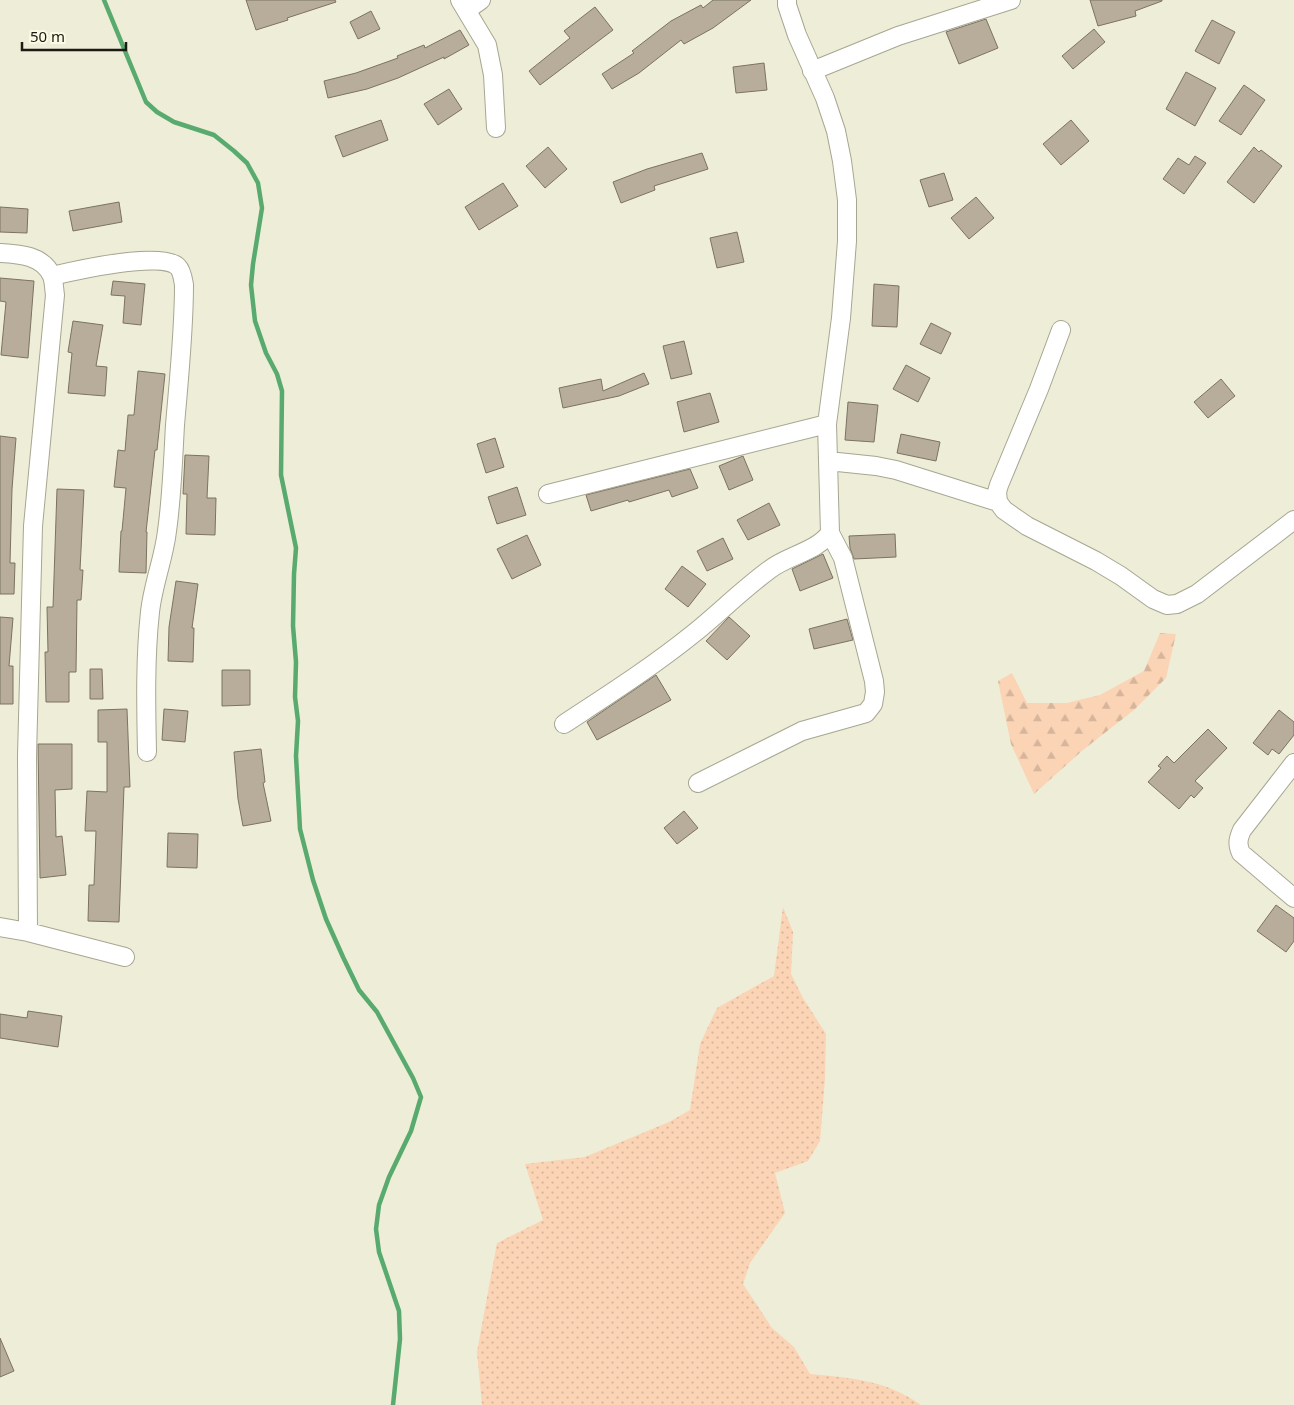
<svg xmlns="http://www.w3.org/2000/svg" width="1294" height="1405" font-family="'Noto Sans',sans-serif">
<defs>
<pattern id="grass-dots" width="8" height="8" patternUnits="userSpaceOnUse" patternTransform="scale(1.25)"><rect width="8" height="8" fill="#fbd3b5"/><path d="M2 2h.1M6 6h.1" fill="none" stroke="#d7b59b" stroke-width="1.8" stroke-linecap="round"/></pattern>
<pattern id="forest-firs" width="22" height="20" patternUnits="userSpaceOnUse" patternTransform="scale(1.25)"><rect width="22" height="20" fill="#fbd3b5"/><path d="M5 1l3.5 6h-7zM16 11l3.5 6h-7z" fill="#d7b59b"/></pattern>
</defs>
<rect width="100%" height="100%" fill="#eeedd7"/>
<path fill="url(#grass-dots)" d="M783 907 793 932 791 974 803 998 826 1034 825 1078 820 1141 808 1161 775 1173 785 1213 750 1263 743 1284 772 1328 794 1347 810 1374C852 1378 886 1380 921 1405H482L477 1352 497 1243 543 1220 525 1164 585 1157 669 1122 690 1110 700 1044 717 1008 774 976Z"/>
<path fill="url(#forest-firs)" d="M1160 633 1176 634 1166 678 1134 710 1083 750 1034 794 1011 744 998 681 1012 673 1027 703H1067L1100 695 1144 671Z"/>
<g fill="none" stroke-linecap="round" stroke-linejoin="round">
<path stroke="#58aa6e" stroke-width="4.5" d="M104 0 146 102 157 112 174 122 214 135 234 151 247 163 258 183 262 208 253 264 251 285 255 321 266 353 277 374 282 391 281 475 296 548 294 574 293 626 296 662 295 697 298 721 296 756 300 829 313 880 326 919 343 957 359 990 377 1012 413 1078 421 1097 411 1131 389 1177 379 1205 376 1229 379 1252 399 1311 400 1339 393 1405"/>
</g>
<path fill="#b7ad9a" stroke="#7c7261" d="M246 0H335L336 2 287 18 288 20 256 30Z
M713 0H751L713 28 684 44 681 40 639 73 612 89 602 74 634 53 632 51 671 21 701 5 703 8Z
M1090 0H1162V1L1135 11 1136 16 1098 26Z
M595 7 613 30 540 85 529 71 570 38 564 31Z
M371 11 380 29 358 39 350 22Z
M986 19 998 48 959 64 946 32Z
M1212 20 1235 32 1219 64 1195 51Z
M1094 29 1105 42 1073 69 1062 56Z
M460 30 469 45 444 59V57L398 78 367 89 328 98 324 81 356 73 398 58 397 56 424 45 425 48Z
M764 63 767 90 736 93 733 67Z
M1186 72 1216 88 1195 126 1166 109Z
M1244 85 1265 100 1241 135 1219 121Z
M449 89 462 109 438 125 424 104Z
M381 120 388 140 343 157 335 136Z
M1071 120 1089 141 1061 165 1043 144Z
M548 147 567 169 545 188 526 166Z
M1254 147 1259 152 1261 150 1282 166 1254 203 1227 182Z
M702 153 708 169 654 186 655 190 621 203 613 182 647 169Z
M1195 156 1206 163 1184 194 1163 179 1178 158 1189 165Z
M944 173 953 200 929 207 920 180Z
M503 183 518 206 479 230 465 207Z
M976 197 994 218 969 239 951 218Z
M119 202 122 222 73 231 69 211Z
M0 207 28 209 27 233 0 232Z
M737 232 744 262 717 268 710 238Z
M0 278 34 281 28 358 1 355 6 302 0 301Z
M113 281 145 284 141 325 123 323 125 296 111 295Z
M874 284 899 286 897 327 872 326Z
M73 321 103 325 96 366 107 367 105 396 68 393 72 353 68 352Z
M931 323 951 333 941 354 920 344Z
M684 341 692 374 671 379 663 346Z
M906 365 930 378 918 402 893 389Z
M138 371 165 374 157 450H155L146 532H147L146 573 119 572 121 531H122L126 488 114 487 118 450 125 451 128 415H134Z
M644 373 649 384 619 396 563 408 559 388 601 379 603 391Z
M1221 379 1235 396 1208 418 1194 402Z
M710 393 719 422 684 432 677 402Z
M848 402 878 405 874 442 845 440Z
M901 434 940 442 936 461 897 453Z
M0 436 16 438 12 489 10 563H15L14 594H0Z
M495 438 504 467 486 473 477 444Z
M185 455 209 456 207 498H216L215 535 186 534 187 494H183Z
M743 456 753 480 729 490 719 466Z
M690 469 698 488 672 497 669 490 629 502 628 500 591 511 586 495Z
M517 487 526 515 497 524 488 497Z
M57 489 84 490 80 570H83L81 600H77L76 672H69V702H46L45 652H48L47 607H53Z
M769 503 780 525 748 540 737 520Z
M895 534 896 557 854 559 850 548 849 536Z
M527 535 541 565 512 579 497 549Z
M723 538 733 559 707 571 697 551Z
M823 554 833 578 800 591 792 569Z
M682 566 706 584 688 607 665 589Z
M176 581 198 584 192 628H194L193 662 168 661 169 627Z
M0 617 13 618 9 666H13V704H0Z
M729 617 750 636 727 660 706 641Z
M847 619 853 640 814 649 809 629Z
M90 669H102L103 699H90Z
M222 670H250V705L222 706Z
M656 675 671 700 597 740 587 722Z
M127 709 130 787H124L119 922 88 921 89 885H94L96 831H85L87 791 107 792V742H98V710Z
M164 709 188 711 185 742 162 740Z
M1279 710 1294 722V735L1279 754 1272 749 1268 755 1253 743Z
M1208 729 1227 748 1195 781 1203 788 1194 798 1191 795 1179 809 1148 782 1161 768 1158 766 1167 756 1174 763Z
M38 744H72V789L55 790 56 837 62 836 66 875 40 878Z
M261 749 265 782 263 783 271 821 243 826 238 799 234 752Z
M684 811 698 828 677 844 664 828Z
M168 833 198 834 197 868 167 867Z
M1276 905 1294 918V941L1286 952 1257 931Z
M28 1011 62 1016 58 1047 0 1038V1014L27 1018Z
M0 1338 14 1371 0 1377Z"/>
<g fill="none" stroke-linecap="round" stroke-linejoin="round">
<g stroke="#a7a692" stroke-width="20">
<path id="minor" d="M460 0 487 45 493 75 496 128
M467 10 481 0
M812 71 898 36 1011 0
M0 253C19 254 43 255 52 276 54 281 54 289 55 295L33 526 27 756 28 932
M52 276C73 271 164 250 178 267 182 271 183 279 184 285 184 331 179 378 175 425 173 460 172 496 167 531 164 558 153 584 150 612 145 658 146 705 147 752
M1061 330 1039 389 999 485 997 492 998 502 1004 510 1027 526 1096 561 1121 576 1153 599 1167 605 1177 604 1197 594 1294 520
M828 461 876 466 896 470 998 502
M548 494 827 424
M564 724C608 695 652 667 693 634 719 613 742 590 769 570 788 555 816 552 830 533L827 424 841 318 847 241V200L842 161 836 131 825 98 797 35 787 5V0
M1294 763 1242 830C1238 839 1237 844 1241 853L1294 898
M698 783 802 731 866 713 873 704 875 692 874 681 843 558 830 533
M0 927 28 932 125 957"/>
</g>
<use href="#minor" stroke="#fff" stroke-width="18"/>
</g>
<path d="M22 42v8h104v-8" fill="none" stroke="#1b1a13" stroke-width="2.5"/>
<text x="30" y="42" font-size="15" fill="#1b1a13" stroke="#fbfae4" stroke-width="4" paint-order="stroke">50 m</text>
</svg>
